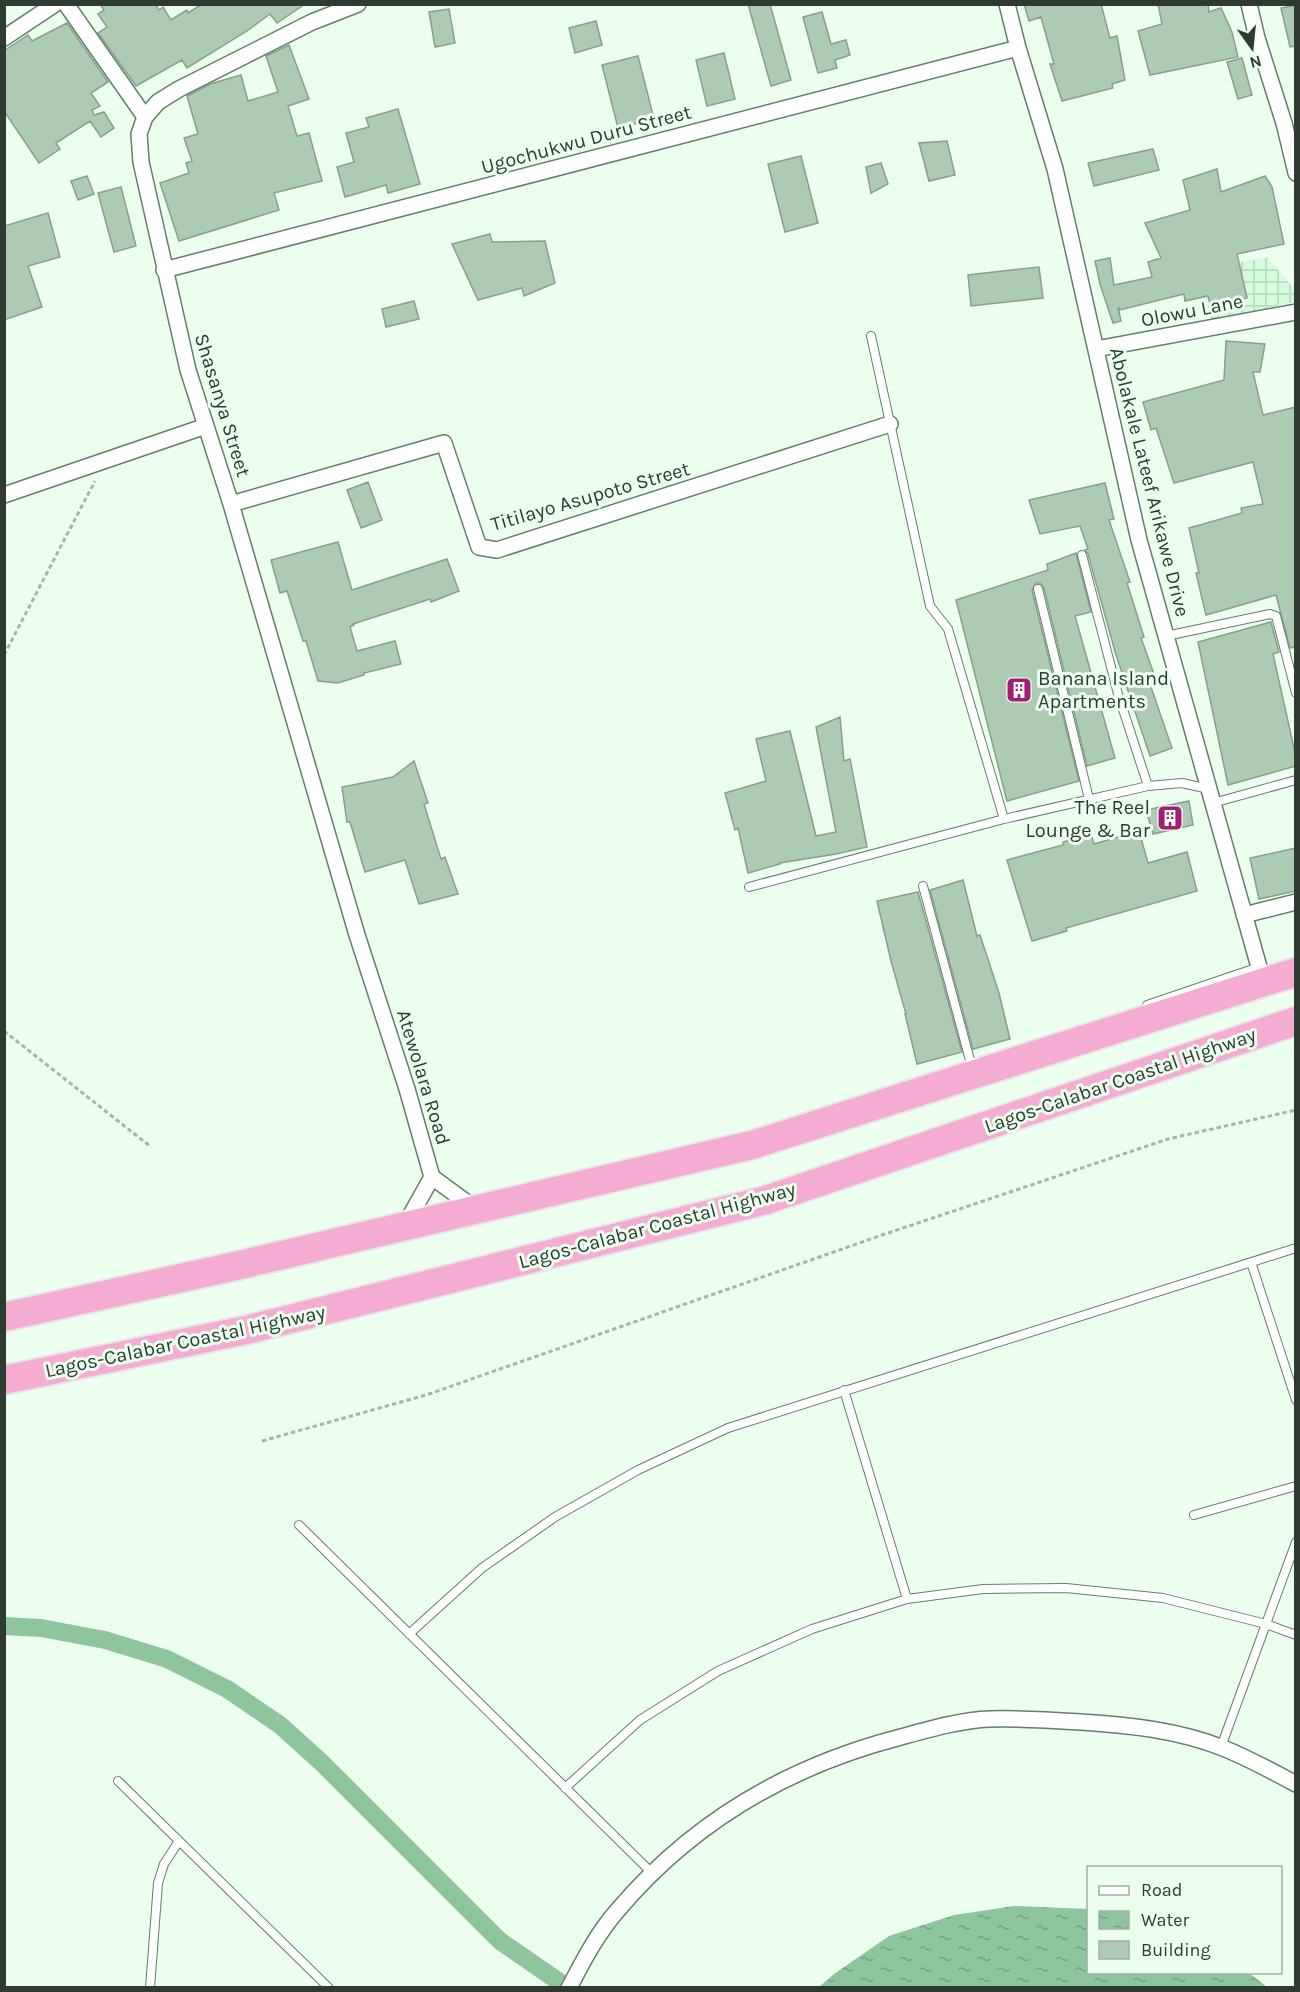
<svg xmlns="http://www.w3.org/2000/svg" width="1300" height="1992" font-family="Karla,sans-serif">
<defs>
<pattern id="industrial-grid" width="8" height="8" patternUnits="userSpaceOnUse" patternTransform="scale(1.5)"><rect width="8" height="8" fill="#d4fbdb"/><path d="M0 4h8M4 0v8" fill="none" stroke="#b6d8bc"/></pattern>
<pattern id="water-ripples" width="26" height="14" patternUnits="userSpaceOnUse" patternTransform="scale(1.5)"><rect width="26" height="14" fill="#8fc59b"/><path d="M2 4q2-2 4 0t4 0M15 11q2-2 4 0t4 0" fill="none" stroke="#75a17f"/></pattern>
</defs>
<rect width="100%" height="100%" fill="#ecffef"/>
<path fill="url(#industrial-grid)" d="M1268 258 1295 290V302L1211 320 1200 267Z"/>
<path fill="url(#water-ripples)" d="M1014 1906 1088 1909V1972L1249 1973 1267 1987H819L834 1974 889 1936 954 1915Z"/>
<g fill="none" stroke-linecap="round" stroke-linejoin="round">
<path stroke="#8fc59b" stroke-width="18" d="M4 1626 41 1628 105 1640 167 1659 227 1689 280 1725 322 1763 500 1941 568 1988"/>
</g>
<path fill="#accbb2" stroke="#84a28a" stroke-width="1.5" d="M100 4H155L159 10 163 7 171 20 187 10 188 13 202 4H305L277 23 270 14 247 31 187 68 182 60 136 86 98 33 107 27 98 14 104 10Z
M748 4H770L791 80 771 86Z
M1024 4H1101L1110 38 1117 36 1125 80 1112 84 1113 88 1062 101 1050 64H1054L1041 17 1029 21Z
M1158 4H1208L1209 12 1221 8 1232 32 1238 57 1150 75 1138 31 1162 24Z
M1296 5V46L1290 47 1281 8Z
M449 9 455 43 435 47 429 12Z
M822 12 831 44 846 40 850 55 835 60 837 68 818 73 803 17Z
M596 21 602 45 575 53 569 28Z
M67 23 108 82 91 93 100 106 92 110 94 115 104 112 114 128 101 137 90 121 56 143 60 149 39 163 4 111V51L28 35 32 41Z
M289 45 309 99 288 106 297 136 309 133 322 181 274 193 279 210 179 241 160 183 189 173 186 163 192 161 184 138 198 134 187 96 210 84 241 75 248 101 278 92 266 56Z
M724 53 735 99 707 106 696 60Z
M638 56 654 119 618 128 602 65Z
M1242 58 1252 95 1238 99 1227 62Z
M398 109 420 184 388 193 386 185 345 197 337 167 354 162 346 133 369 127 366 118Z
M947 141 955 175 929 181 919 143Z
M1153 149 1159 170 1094 186 1088 163Z
M801 156 818 223 785 232 768 164Z
M881 163 888 184 871 193 866 167Z
M1217 169 1221 192 1265 176 1272 187 1284 244 1237 254 1247 298 1211 307 1208 296 1185 301 1184 294 1120 310 1118 307 1121 321 1113 323 1100 284 1095 261 1110 258 1114 285 1152 277 1148 262 1161 258 1145 223 1190 210 1183 180Z
M87 176 94 194 78 200 71 181Z
M121 187 136 246 114 252 98 193Z
M48 213 60 257 28 266 42 307 4 320V226Z
M490 234 492 242 545 241 555 283 524 296 522 288 478 300 452 244Z
M1039 267 1043 298 971 306 968 275Z
M414 301 419 319 386 327 382 309Z
M1226 341 1265 344 1260 372H1253L1263 415 1296 407V647L1290 648 1276 595 1206 615 1196 573H1199L1189 528 1242 513 1241 508 1263 504 1253 462 1174 483 1156 428 1151 430 1143 402 1224 380Z
M368 482 382 520 361 528 347 490Z
M1105 483 1114 519 1109 520 1130 582 1127 583 1144 637 1141 638 1158 685 1151 687 1172 748 1150 756 1116 655 1088 554 1085 550 1088 549 1080 526 1040 534 1029 500Z
M338 542 352 590 447 559 459 591 431 602 430 599 353 624 354 625 350 627 357 651 395 641 401 664 364 673V675L338 683 318 681 306 641H303L287 591 280 593 271 560Z
M1076 553 1091 612 1075 616 1115 758 1087 766 1044 588 1040 583H1036L1032 590 1079 781 1007 801 956 600 1048 570 1047 564Z
M1271 622 1279 652 1273 654 1296 757V766L1228 785 1198 642Z
M840 717 844 761 850 759 867 847 836 854 780 863V864L748 873 738 828 735 830 725 793 766 781 756 739 790 731 816 836 836 832 816 727Z
M414 761 428 803 424 804 441 859 445 857 458 894 419 904 405 860 365 872 350 822H347L342 787 393 777Z
M1189 801 1193 825 1153 834 1146 810Z
M1139 831 1148 863 1187 852 1197 891 1066 928 1067 931 1032 941 1007 860 1063 845V842L1091 834 1094 844Z
M1296 848V891L1259 899 1250 858Z
M963 880 977 936 980 935 999 993 1010 1039 973 1049 930 890Z
M918 892 962 1052 917 1064 905 1014H906L891 961 877 901Z"/>
<g fill="none" stroke-linecap="round" stroke-linejoin="round">
<g stroke="#627f68" stroke-width="10">
<path id="lane" d="M871 336 930 606 948 629 1004 819
M1082 555 1118 694 1148 786
M1038 589 1089 799
M1166 636 1270 614 1276 616 1296 693
M1213 803 1296 780
M923 886 971 1064 976 1062
M749 887 1004 819 1148 786 1182 783 1209 789
M1147 1005 1259 967
M1251 1262 1296 1400
M844 1390 907 1599
M1194 1515 1296 1486
M299 1525 652 1873
M409 1634 482 1568 555 1517 638 1470 728 1428 1296 1248
M1221 1747 1296 1542
M118 1781 329 1988
M565 1788 640 1720 718 1671 812 1629 907 1599 983 1589 1066 1588 1163 1598 1266 1624 1296 1635
M150 1988 158 1883 164 1864 179 1841"/>
</g>
<g stroke="#627f68" stroke-width="18">
<path id="street" d="M66 4 145 117
M358 4 312 22 179 89 158 102 145 117 139 134 141 162 188 370 231 504 357 935 407 1089 432 1177 404 1227
M1007 4 1018 48 1055 169 1139 540 1259 967
M1249 4 1257 38 1284 123 1296 173
M4 38 55 4
M164 270 1018 48
M1096 349 1296 312
M4 495 206 426
M231 504 444 443 479 547 497 550 890 424
M1244 915 1296 902
M432 1177 477 1210
M569 1988C583 1961 597 1934 617 1911 693 1821 788 1766 901 1737 930 1729 961 1720 990 1719 1020 1718 1051 1720 1081 1722 1128 1725 1178 1730 1223 1748 1248 1758 1272 1771 1296 1784"/>
</g>
<g stroke="#e6e7e6" stroke-width="32">
<path id="highway" d="M4 1317 240 1265 752 1145 1296 972
M4 1380 246 1330 766 1200 1296 1021"/>
</g>
<path stroke="#a5b6a8" stroke-width="3" stroke-dasharray="4.5 3" stroke-linecap="butt" d="M4 655 95 481
M4 1031 151 1147
M262 1441 426 1395 885 1234 1168 1139 1296 1110"/>
<use href="#lane" stroke="#fff" stroke-width="8"/>
<use href="#street" stroke="#fff" stroke-width="15"/>
<use href="#highway" stroke="#f5acd2" stroke-width="28"/>
</g>
<defs>
<g id="building-square" transform="scale(1.35)"><rect x="-9" y="-9" width="18" height="18" rx="4" fill="#a01f72" stroke="#ecffef"/><path d="M-4-6H4V6H1V3H-1V6H-4ZM-2.5-4.3h1.7v1.8h-1.7ZM.8-4.3h1.7v1.8H.8ZM-2.5-1h1.7V.8h-1.7ZM.8-1h1.7V.8H.8Z" fill="#fff"/></g>
</defs>
<g fill-rule="evenodd">
<use href="#building-square" x="1019" y="690"/>
<use href="#building-square" x="1170" y="818"/>
</g>
<g text-anchor="middle" stroke-width="6" stroke-linejoin="round" paint-order="stroke">
<g font-size="20" fill="#2e3b31" stroke="#ecffef">
<text transform="translate(586 139) rotate(-15)" y="7">Ugochukwu Duru Street</text>
<text transform="translate(1192 310) rotate(-11)" y="7">Olowu Lane</text>
<text transform="translate(223 405) rotate(73)" y="7">Shasanya Street</text>
<text transform="translate(1150 482) rotate(76)" y="7">Abolakale Lateef Arikawe Drive</text>
<text transform="translate(590 496) rotate(-16)" y="7">Titilayo Asupoto Street</text>
<text transform="translate(424 1077) rotate(73)" y="7">Atewolara Road</text>
<text transform="translate(1120 1080) rotate(-19)" y="7">Lagos-Calabar Coastal Highway</text>
<text transform="translate(657 1225) rotate(-15)" y="7">Lagos-Calabar Coastal Highway</text>
<text transform="translate(185 1341) rotate(-12)" y="7">Lagos-Calabar Coastal Highway</text>
</g>
<g font-size="20" fill="#2e3b31" stroke="#ecffef" text-anchor="start">
<text x="1038" y="685">Banana Island<tspan x="1038" dy="23">Apartments</tspan></text>
<text x="1150" y="814" text-anchor="end">The Reel<tspan x="1150" dy="23">Lounge &amp; Bar</tspan></text>
</g>
</g>
<rect width="1300" height="1992" fill="none" stroke="#2e3b31" stroke-width="12"/>
<rect x="1087" y="1866" width="195" height="108" fill="#ecffef" stroke="#a0b1a3" stroke-width="1.5"/>
<rect x="1099" y="1886" width="30" height="9" fill="#ffffff" stroke="#a0b1a3" stroke-width="1.5"/>
<text x="1141" y="1896" font-size="18" fill="#2e3b31">Road</text>
<rect x="1099" y="1911" width="30" height="18" fill="url(#water-ripples)" stroke="#a0b1a3" stroke-width="1.5"/>
<text x="1141" y="1926" font-size="18" fill="#2e3b31">Water</text>
<rect x="1099" y="1941" width="30" height="18" fill="#accbb2" stroke="#a0b1a3" stroke-width="1.5"/>
<text x="1141" y="1956" font-size="18" fill="#2e3b31">Building</text>
<g transform="translate(1252 48) rotate(165)" stroke="#ecffef" stroke-width="4.5" paint-order="stroke">
<path d="M0-4.5L10 22L0 15L-10 22Z" fill="#2e3b31"/>
<text y="-9" font-size="16" font-weight="bold" text-anchor="middle" fill="#2e3b31">N</text>
</g>
</svg>
